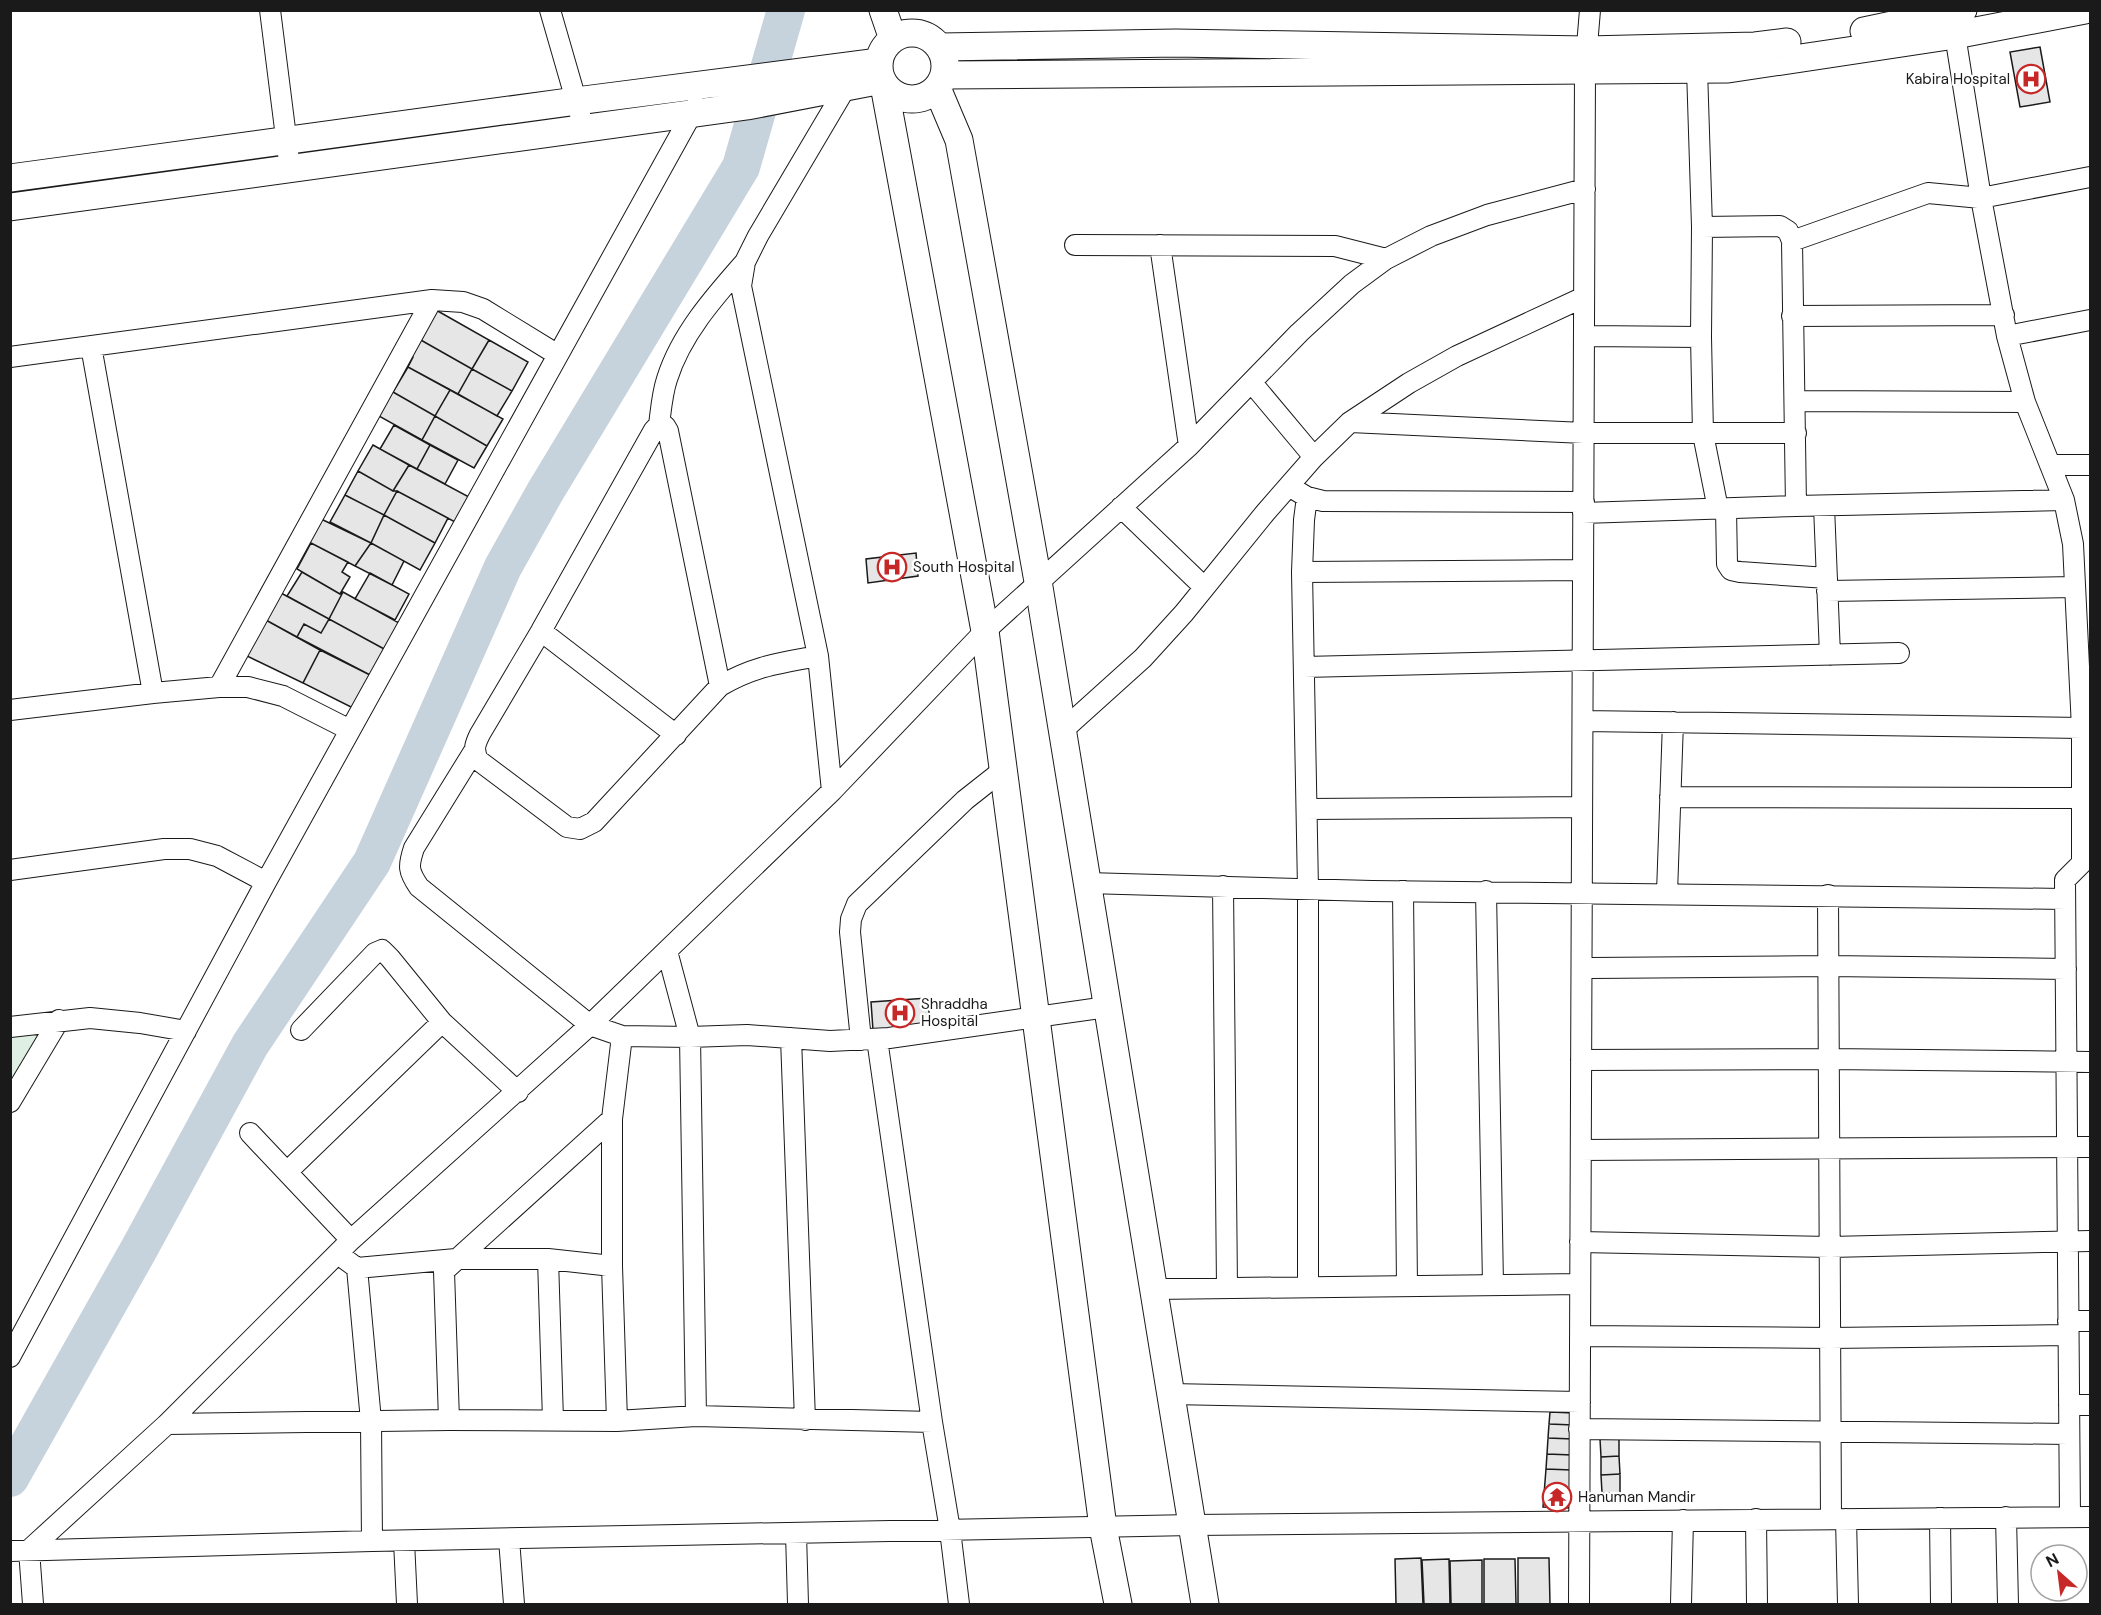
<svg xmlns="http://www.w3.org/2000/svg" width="2101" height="1615" font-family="'DM Sans',sans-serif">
<rect width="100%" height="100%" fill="#fff"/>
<path fill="#e0efe3" stroke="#6a6a6a" stroke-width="1.5" d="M60 1023 11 1111V1030Z"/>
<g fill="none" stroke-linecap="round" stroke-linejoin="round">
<path stroke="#c6d2dc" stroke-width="38" d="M10 1478 139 1249 250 1045 372 862 503 567 545 492 741 167 786 10"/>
</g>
<path fill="#e6e6e6" stroke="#1a1a1a" stroke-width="1.5" d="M2040 47 2050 102 2020 107 2010 52Z
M436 310 489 340 472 369 419 339Z
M419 339 472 369 458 394 408 367 413 357 409 355Z
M489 340 528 362 512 391 472 369Z
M408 367 450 390 435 416 393 392Z
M472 369 512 391 497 416 458 394Z
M386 388 435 416 422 440 377 415Z
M450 390 503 419 487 446 435 416Z
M435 416 487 446 474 468 422 440Z
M394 425 430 445 417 469 380 449Z
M373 445 409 465 393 491 358 471Z
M430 445 458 460 445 484 417 469Z
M409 465 469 497 455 522 397 491H393Z
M358 471 393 491H397L384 515 345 495Z
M397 491 448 518 435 543 384 515Z
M345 495 384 515 371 543 330 522Z
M384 515 435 543 420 570 371 543Z
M319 518 371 543 355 566 307 541Z
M311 543 348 562 342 572 350 577 340 594 297 569Z
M371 543 404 561 392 585 355 566Z
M916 553 918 576 868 583 866 559Z
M302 572 340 594 343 592 329 619 287 596Z
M370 573 409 594 395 620 355 599Z
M343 592 401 624 386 650 329 619Z
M281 593 329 619 321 633 304 624 297 637 264 619Z
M264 619 320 650 303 683 245 655Z
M329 619 386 650 372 676 297 637 304 624 321 633Z
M320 650 372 676 355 709 303 683Z
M928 998 930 1026 873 1030 871 1002Z
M1550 1412 1574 1413 1573 1425 1549 1424Z
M1549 1424 1573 1425 1572 1439 1548 1438Z
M1548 1438 1572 1439V1455L1547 1454Z
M1619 1438V1456L1601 1457 1600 1439Z
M1547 1454 1572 1455 1571 1470 1546 1469Z
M1619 1456 1620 1474 1601 1475V1457Z
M1546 1469 1571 1470 1569 1508 1543 1507Z
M1620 1474V1493H1602L1601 1475Z
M1421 1558 1423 1604H1396L1395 1559Z
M1518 1558H1549L1550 1604H1518Z
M1449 1559 1450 1604H1424L1422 1560Z
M1484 1559H1515L1516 1604H1484Z
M1482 1560V1604H1451L1450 1561Z"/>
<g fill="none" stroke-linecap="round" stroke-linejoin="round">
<g stroke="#1a1a1a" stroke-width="22">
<path id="street" d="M270 10 290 169
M550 10 580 114
M1953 22 1981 198 2007 336 2025 402 2064 500 2073 544 2082 728V863L2065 880 2070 1517
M1702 227 1701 337 1703 434 1718 509
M1792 241 1928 193 1981 198 2090 177
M1075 245 1335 246 1386 259
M1160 245 1189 446
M1792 316 2004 315
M1585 336 1701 337
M2007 336 2090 320
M91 346 153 693
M10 357 432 300 463 302 483 309 558 355
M1252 383 1314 457
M1796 401 2025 402
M1350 422 1584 433H1796
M659 425C661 410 662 394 667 379 681 334 715 296 745 262
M2050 465H2090
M1297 491 1307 497 1323 501 1584 502
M1307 497 1304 520 1302 572 1308 889V1287
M1796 506 2064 500
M1824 506 1830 655
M1121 507 1204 587
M1726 509 1727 564 1731 570 1740 572 1827 578
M1583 513 1796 506 1792 241 1788 231 1780 226 1702 227 1697 69
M1302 572 1583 570
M1827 591 2075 587
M541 631 676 735
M1304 667 1899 653
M720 686 668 431 665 426 659 425 654 430 541 631 480 734C475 744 473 749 478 760L567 827 580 829 594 822 720 686C754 666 780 663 818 656
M219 687 432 300
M10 710 153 693 219 687H248L283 696 350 730
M1583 721 2082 728
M1062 731 1143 658 1184 613 1265 513 1314 457 1350 422 1409 383 1457 356 1584 297
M474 751 414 848C408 866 408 871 419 887L590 1025 622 1036 690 1037 747 1035 830 1041 889 1038 1107 1007
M832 791 818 656 741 286 745 262 758 236 846 87
M1670 797 2082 798
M1307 809 1582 807
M10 870 164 849H190L217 856 266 882
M1087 883 1372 891 2065 899
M1223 886 1227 1288
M1403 891 1407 1286
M1486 891 1493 1285
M1667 893 1673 722
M1828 895 1831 1519
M667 951 690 1037 696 1416
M1582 966 1591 968 1828 966 2066 969
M10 1027 90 1018 140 1023 186 1031
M301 1030 375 953 382 950 390 958 442 1022 518 1092
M791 1038 805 1420
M861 1040 850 932 851 919 857 904 965 800 1003 770
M1581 1060 1829 1059 2090 1062
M10 1102 59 1020
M250 1133 351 1240
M1581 1150 2090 1147
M287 1172 442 1022
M1580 1242 1830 1247 2090 1241
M338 1254 357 1268 456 1259H548L612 1266
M548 1259 553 1420
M357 1268 371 1421 372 1541
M1153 1289 1580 1284
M2068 1321H2090
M1580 1336 1830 1338 2068 1335
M10 1357 266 882 696 106
M1170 1394 1580 1402
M2069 1405H2090
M449 1420 444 1271 612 1119
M617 1421 612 1266V1119L622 1036
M932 1422 950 1530 959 1604
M167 1424 449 1420 617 1421 696 1416 932 1422 877 1039
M1579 1429 2069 1434
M2006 1517 2008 1604
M1940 1518 1941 1604
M1756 1519 1757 1604
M1846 1519 1848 1604
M796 1533 798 1604
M509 1539 514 1604
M404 1541 407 1604
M10 1551 372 1541 1192 1525 2090 1517
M33 1604 29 1550 167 1424 351 1240 590 1025 832 791 985 631 1189 446 1299 333 1352 284 1386 259 1431 236 1487 215 1585 189
M1579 1604 1585 70 1590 10
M1681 1604 1683 1520"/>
</g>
<g stroke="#1a1a1a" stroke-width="29">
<path id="secondary" d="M883 10 893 39
M1864 31 1963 10
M879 66a33 33 0 1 1 66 0a33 33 0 1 1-66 0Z
M940 47 1176 43 1587 50 1755 46 1787 42
M945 75 1728 69 1955 35 2085 10
M884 85 985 631 1103 1527 1118 1604
M937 88 959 140 1039 587 1205 1604
M10 178 576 101 879 62
M10 207 747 106 882 80"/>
</g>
<use href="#street" stroke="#fff" stroke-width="20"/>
<use href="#secondary" stroke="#fff" stroke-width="27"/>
</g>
<defs>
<g id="hospital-ring" transform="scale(1.5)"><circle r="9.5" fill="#fff" stroke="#c62828" stroke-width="1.5"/><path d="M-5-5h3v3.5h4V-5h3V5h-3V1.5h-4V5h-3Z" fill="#c62828"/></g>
<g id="temple-ring" transform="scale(1.5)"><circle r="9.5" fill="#fff" stroke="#c62828" stroke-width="1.5"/><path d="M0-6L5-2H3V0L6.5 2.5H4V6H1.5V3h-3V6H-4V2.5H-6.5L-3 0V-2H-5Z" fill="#c62828"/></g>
</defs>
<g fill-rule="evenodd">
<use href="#hospital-ring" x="2031" y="79"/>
<use href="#hospital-ring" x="892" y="567"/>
<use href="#hospital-ring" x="900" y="1013"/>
<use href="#temple-ring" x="1557" y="1497"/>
</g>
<g text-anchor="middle" stroke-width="4.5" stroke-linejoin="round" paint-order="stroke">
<g font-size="15" fill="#1a1a1a" stroke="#fff" text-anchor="start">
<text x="2010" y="84" text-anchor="end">Kabira Hospital</text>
<text x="913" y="572">South Hospital</text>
<text x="921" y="1009">Shraddha<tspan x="921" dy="17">Hospital</tspan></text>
<text x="1578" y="1502">Hanuman Mandir</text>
</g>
</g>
<rect width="2101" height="1615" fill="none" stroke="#1a1a1a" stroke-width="24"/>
<g transform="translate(2059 1573) rotate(332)"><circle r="28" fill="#ffffff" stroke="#a3a3a3" stroke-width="1.5"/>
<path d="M0-4.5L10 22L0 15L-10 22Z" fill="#c62828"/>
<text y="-9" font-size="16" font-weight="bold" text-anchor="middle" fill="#1a1a1a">N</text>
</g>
</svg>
